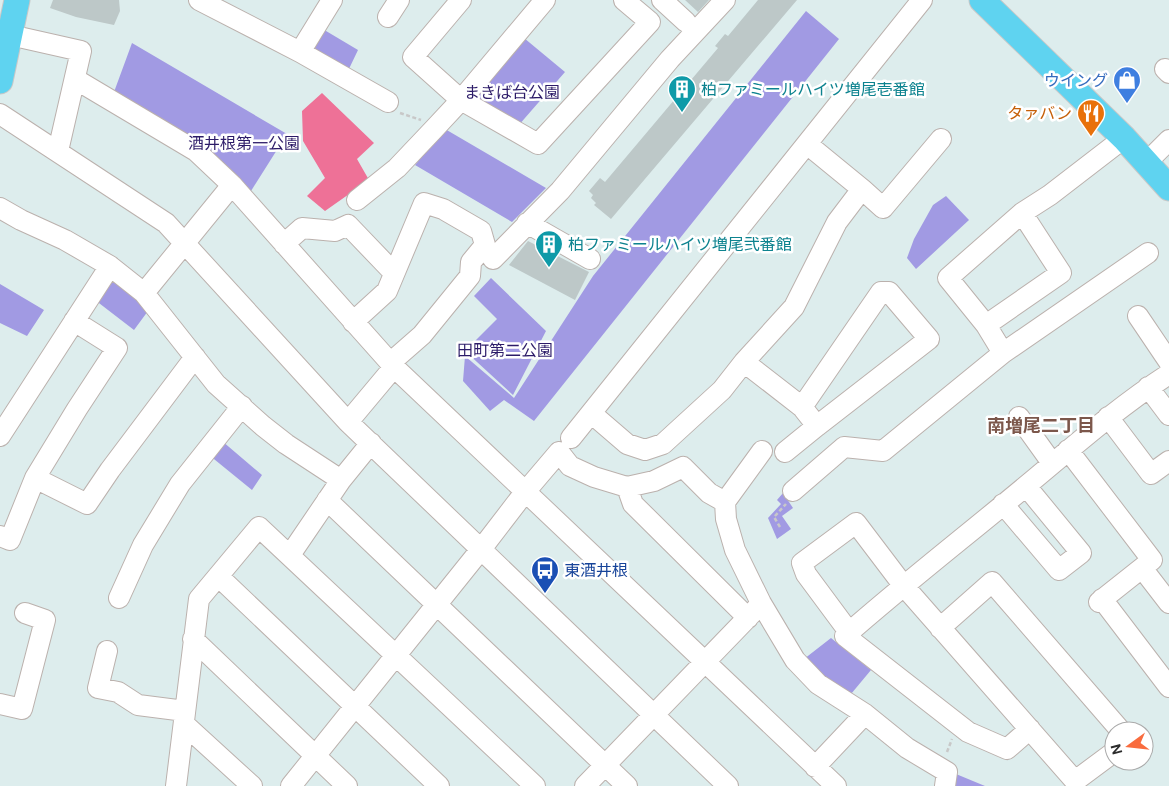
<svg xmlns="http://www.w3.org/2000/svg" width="1169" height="786" font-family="'DM Sans','Noto Sans JP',sans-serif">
<rect width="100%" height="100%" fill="#ddeded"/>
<path fill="#a19ae3" d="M806 11 839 39 534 421 504 400 490 411 463 381 465 356 514 398 593 276Z
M321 28 358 50 347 73 311 53Z
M524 38 565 72 518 126 473 96Z
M132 43 287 134 251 191 204 145 114 92Z
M445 129 546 188 512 222 415 165Z
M946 196 969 220 916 269 907 258 914 239 933 205Z
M491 278 546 331 513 395 465 351 497 319 474 296Z
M114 281 137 299 148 311 134 330 95 300 107 282Z
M0 284 44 310 27 336 0 323Z
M222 441 262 475 252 490 209 455Z
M783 493 793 508 782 516 791 529 777 539 768 518 781 504 777 500Z
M831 638 871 670 851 694 821 678 804 659Z
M956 774 985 786H953Z"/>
<path fill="#ee7197" d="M322 93 374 143 357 159 369 180 325 211 307 196 325 178 303 141 302 111Z"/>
<path fill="#bdc8c8" d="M53 0H119L120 11 114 25 76 17 50 8Z
M685 0H709L698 12Z
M758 0H797L611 219 594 205 596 203 591 198 593 195 589 191 600 178 605 182 718 48 715 46 725 34 728 36Z
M528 241 589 272 575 300 509 265Z"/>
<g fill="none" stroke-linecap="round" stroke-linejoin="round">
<g stroke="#bbb1ad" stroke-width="22">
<path id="minor" d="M199 0 300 52 388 102
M461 0 413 57 461 100 538 144 650 22 624 0
M662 0 686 22
M388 17 399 0
M10 35 81 51 58 151
M300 52 332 0
M1165 69 1169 73
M75 79 196 151 232 185 394 367 836 786
M0 114 166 223 348 422 728 786
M1147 162 1169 140
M862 189 883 208 941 139
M357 200 397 168 434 129 461 100 545 0
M0 208 21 220 65 240 110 266 144 293 216 384 263 426 286 444 341 480
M1022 213 1061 273 986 325 948 278 1022 213 1050 195 1124 138
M527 223 590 259
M284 244 302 228 335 231 348 225 394 273
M493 259 560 191 670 59 725 0
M144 293 232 185
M1138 316 1169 362
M353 322 387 291 424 203 443 209 481 231 485 245 471 262 470 276 422 335 390 363
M986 325 1003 353 1148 253
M744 362 802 407 881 292H889L929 339 817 426 802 407
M1148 387 1169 415
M591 413 627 444 645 450 663 444 722 390 744 362 794 307 837 222 862 189 807 144
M1019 417 1052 463
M1108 417 1151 474 1169 461
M348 422 394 367
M0 436 110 266
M571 438 922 0
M1068 450 1152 560 1099 602
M762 451 725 502 726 519 735 550 761 603 795 660 818 684 865 714 907 748 947 772 945 786
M785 452 817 426
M35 478 87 504 110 470 195 357
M627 487 654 481 683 467 709 493 725 502
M793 491 844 447 883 451 1003 353
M327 500 627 786
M1003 504 1059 570 1081 553 1026 486
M0 536 10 540 35 478 77 409 117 348 74 321
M290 555 341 480 371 443
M1142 568 1169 603
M218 576 439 786
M119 598 143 545 180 484 242 406
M1102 599 1169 687
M940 628 992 582 1121 731
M849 632 806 574 802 563 856 523 903 585 1075 781 1114 752
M193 639 347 786
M107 651 98 688 118 692 138 705 185 711
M0 704 22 709 45 620 25 613
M184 724 252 786
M1030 729 1007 749 968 732 845 636C904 584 966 536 1026 486 1073 447 1118 407 1169 374
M815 767 865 714
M176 786 199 599 259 527 535 786
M291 786 482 548 525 492 559 452 570 466 594 477 627 487 633 504 748 618
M585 786 757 608"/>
</g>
<g stroke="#c8c8c8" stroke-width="27">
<path id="major" d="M982 0 1124 138 1169 188
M0 81 17 0"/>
</g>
<path stroke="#c8c8c8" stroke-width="2.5" stroke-dasharray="4 2.5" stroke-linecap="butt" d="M400 113 421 120
M780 527 774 517 786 504
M947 752 952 739"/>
<use href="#minor" stroke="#fff" stroke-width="20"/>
<use href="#major" stroke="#5fd3f0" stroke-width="25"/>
</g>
<defs>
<g id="shop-pin" transform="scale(1.4375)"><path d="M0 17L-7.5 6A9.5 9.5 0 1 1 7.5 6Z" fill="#3f7fe0" stroke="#fff"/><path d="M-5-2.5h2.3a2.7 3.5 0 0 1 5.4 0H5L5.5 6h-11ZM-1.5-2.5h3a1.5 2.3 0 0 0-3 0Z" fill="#fff"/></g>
<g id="building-pin" transform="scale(1.4375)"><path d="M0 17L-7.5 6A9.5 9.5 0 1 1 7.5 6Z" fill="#0f9aa8" stroke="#fff"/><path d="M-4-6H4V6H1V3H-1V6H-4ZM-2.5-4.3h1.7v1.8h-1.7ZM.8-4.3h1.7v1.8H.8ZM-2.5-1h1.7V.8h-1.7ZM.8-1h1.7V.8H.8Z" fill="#fff"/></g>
<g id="restaurant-pin" transform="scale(1.4375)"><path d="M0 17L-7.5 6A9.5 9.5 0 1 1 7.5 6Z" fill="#e8710a" stroke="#fff"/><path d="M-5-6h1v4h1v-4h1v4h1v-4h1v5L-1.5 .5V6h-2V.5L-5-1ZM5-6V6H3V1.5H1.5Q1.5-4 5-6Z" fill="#fff"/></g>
<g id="bus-pin" transform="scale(1.4375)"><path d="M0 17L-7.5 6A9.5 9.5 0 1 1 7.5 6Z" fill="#1a4fb4" stroke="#fff"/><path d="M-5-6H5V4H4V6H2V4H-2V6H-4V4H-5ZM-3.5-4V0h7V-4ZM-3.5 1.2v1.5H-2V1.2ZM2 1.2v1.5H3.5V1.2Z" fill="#fff"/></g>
</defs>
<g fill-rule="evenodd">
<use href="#shop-pin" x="1127" y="80"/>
<use href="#building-pin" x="682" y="89"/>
<use href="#restaurant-pin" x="1091" y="113"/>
<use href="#building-pin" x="549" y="244"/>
<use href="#bus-pin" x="545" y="570"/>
</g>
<g text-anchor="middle" stroke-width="5" stroke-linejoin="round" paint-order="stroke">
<g font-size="16" fill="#366cbe" stroke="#fff" text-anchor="end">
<text x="1108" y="86">ウイング</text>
</g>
<g font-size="16" fill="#0d838f" stroke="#fff" text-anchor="start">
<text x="701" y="95">柏ファミールハイツ増尾壱番館</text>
<text x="568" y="250">柏ファミールハイツ増尾弐番館</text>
</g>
<g font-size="16" fill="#2c1b68" stroke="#fff">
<text x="512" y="98">まきば台公園</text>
<text x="244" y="149">酒井根第一公園</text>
<text x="505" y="356">田町第二公園</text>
</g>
<g font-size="16" fill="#c56008" stroke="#fff" text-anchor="end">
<text x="1072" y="119">タァバン</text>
</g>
<g font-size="16" fill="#164399" stroke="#fff" text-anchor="start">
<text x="564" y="576">東酒井根</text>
</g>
<g font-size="18" font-weight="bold" fill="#7c574b" stroke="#fff">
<text x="1041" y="432">南増尾二丁目</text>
</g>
</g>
<g transform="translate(1129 746) rotate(255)"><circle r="24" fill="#ffffff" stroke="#aaaaaa"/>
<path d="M0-4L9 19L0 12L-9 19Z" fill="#f96c3e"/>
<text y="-8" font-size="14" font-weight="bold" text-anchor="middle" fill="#2b2b2b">N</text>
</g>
</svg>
